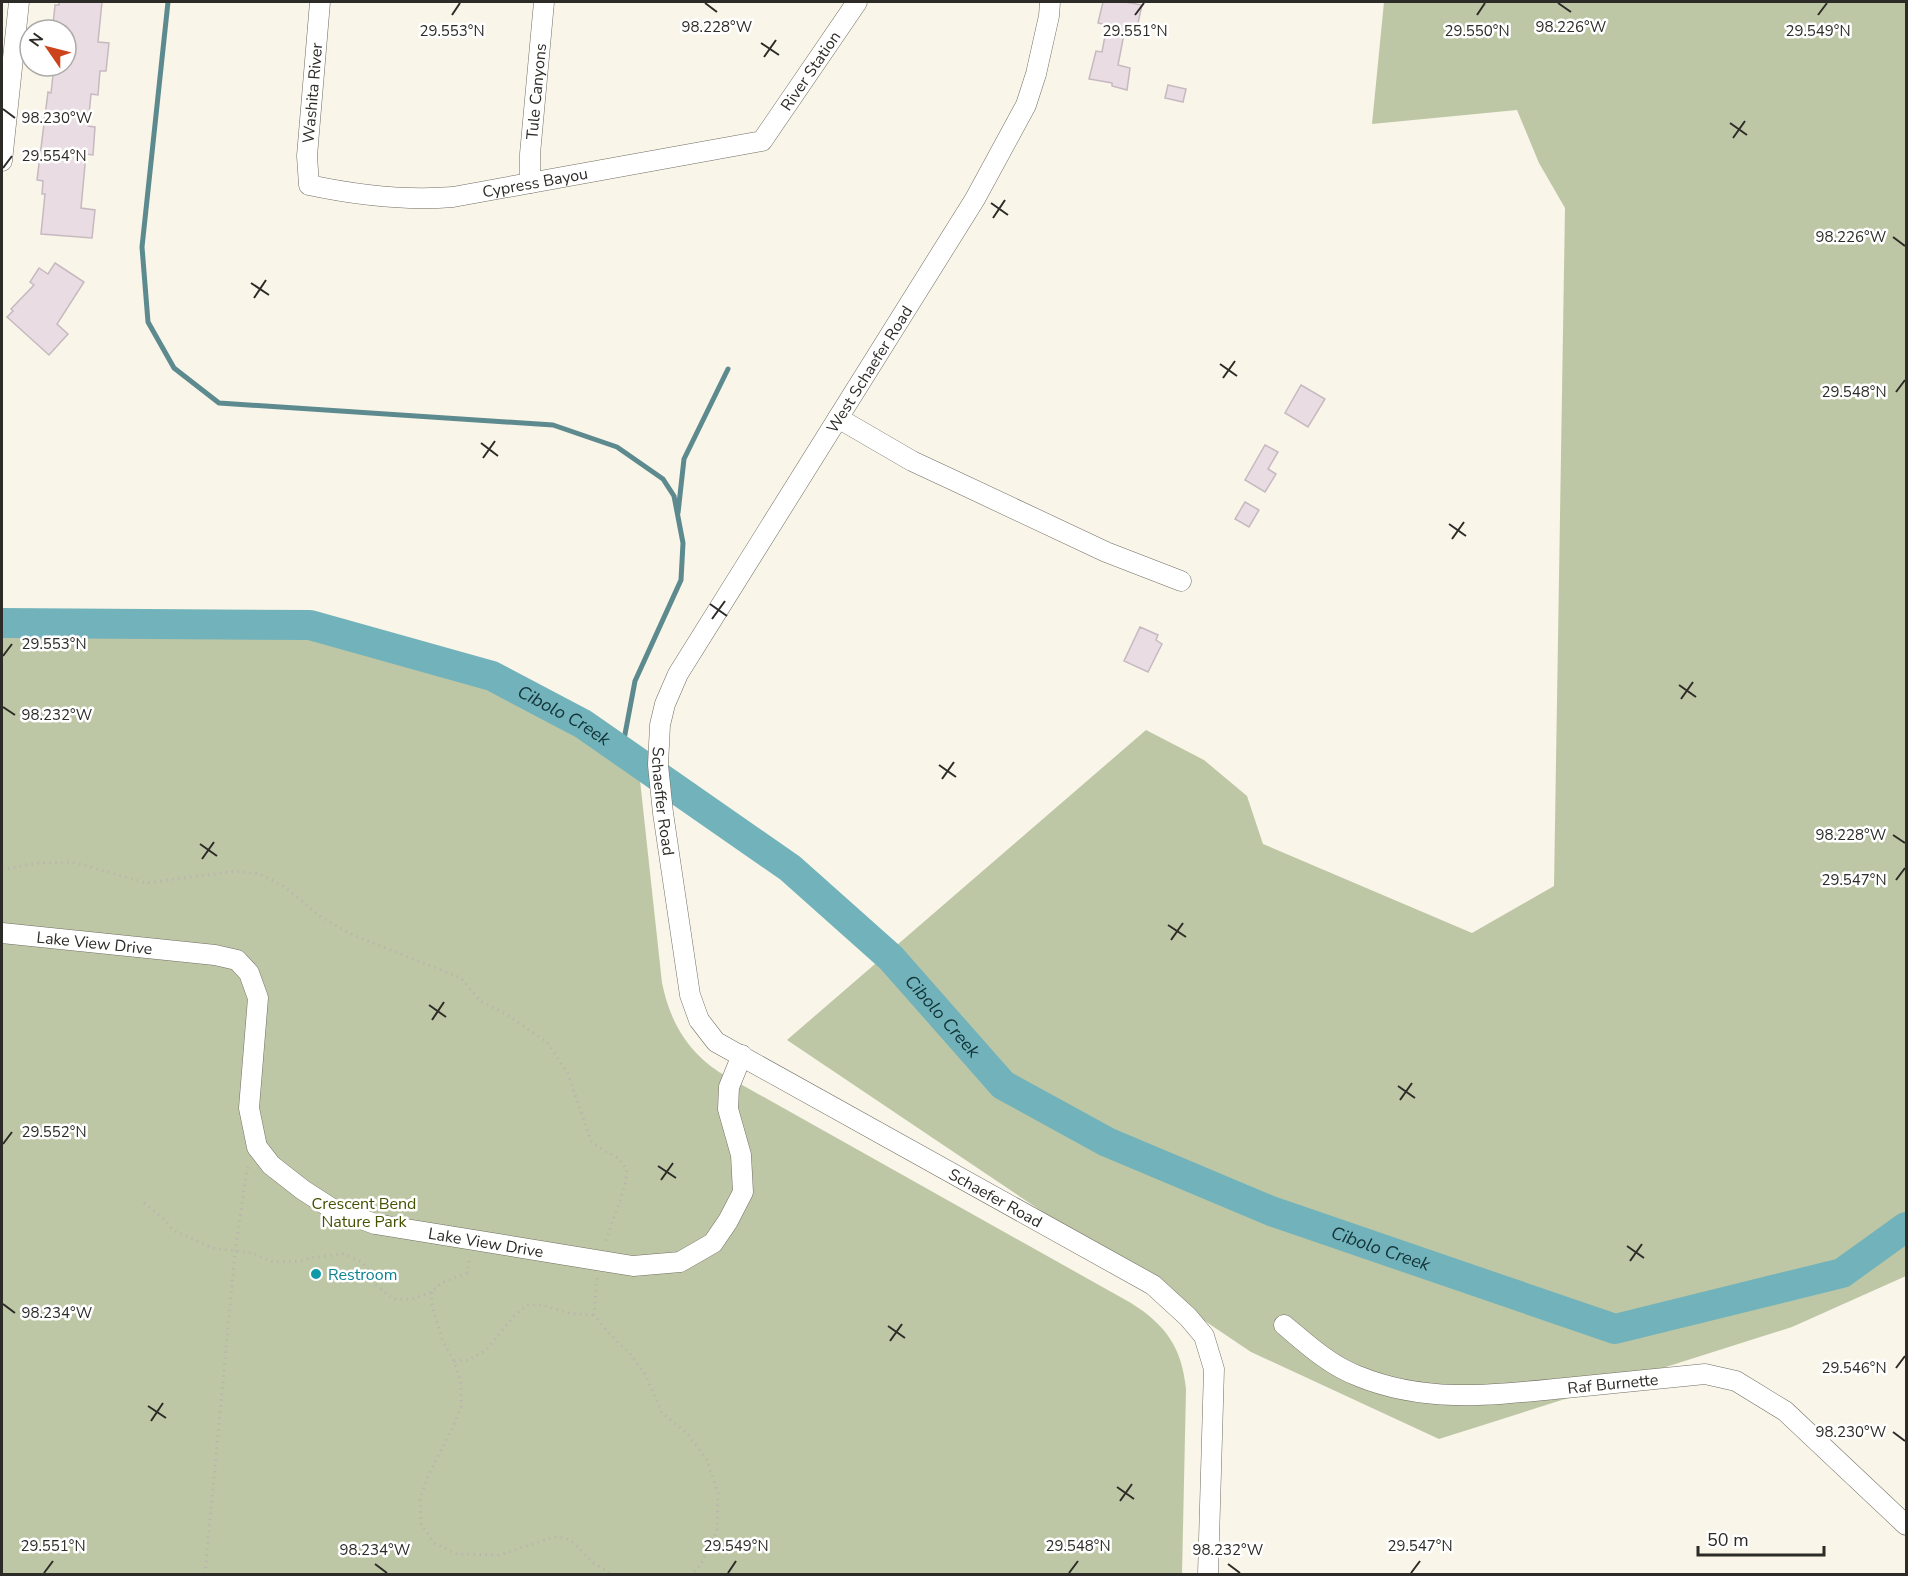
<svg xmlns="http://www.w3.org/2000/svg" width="1908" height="1576" font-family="'Nunito Sans',sans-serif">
<rect width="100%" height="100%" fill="#f9f5e8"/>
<path fill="#bec7a5" d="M1384 2H1906V1276L1792 1327 1439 1439 1251 1352 787 1040 1146 730 1204 760 1247 796 1263 844 1472 933 1554 886 1565 208 1539 163 1517 110 1372 124Z
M2 623 310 625 492 676 583 724 638 762 662 983C670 1021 686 1050 719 1072L1131 1303C1166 1325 1182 1348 1186 1389L1182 1574H2Z"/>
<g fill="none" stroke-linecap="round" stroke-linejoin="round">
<path stroke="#5d8a8f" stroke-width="5" d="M168 2 142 247 148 322 174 368 219 403 553 425 617 447 663 479 674 496 683 543 681 580 635 681 622 750
M678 513 684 459 728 369"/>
<path stroke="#72b3bb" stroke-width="30" id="s1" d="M2 623 310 625 492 676 583 724 790 868 891 958 1003 1085 1107 1142 1271 1211 1615 1329 1842 1273 1906 1227"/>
</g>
<path fill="#e9dce2" stroke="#c6b9c0" stroke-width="1.5" d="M59 2H102L98 42 109 43 106 71H100L98 95 91 94 88 126 95 127 93 155 86 154 81 208 95 210 92 238 41 234 45 194H42L43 181 37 180 48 92 51 93 54 66H66V26L53 25 55 5H59Z
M1103 2H1125L1142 5 1136 32 1125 29 1118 65 1130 68 1127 90 1112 86V83L1089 79 1096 51 1102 52 1107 25 1098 23Z
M1168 85 1186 89 1183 102 1165 98Z
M55 263 84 282 57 324 68 334 49 355 7 317 13 311 11 309 34 285 30 282 39 268 48 274Z
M1301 385 1325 399 1308 427 1285 413Z
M1265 445 1278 452 1268 469 1276 474 1265 492 1245 480Z
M1245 502 1259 510 1249 527 1235 519Z
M1140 627 1158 635 1156 640 1162 644 1148 672 1124 661Z"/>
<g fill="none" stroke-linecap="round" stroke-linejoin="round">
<g stroke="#706d62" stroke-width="21">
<g id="minor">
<path id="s2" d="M320 2 307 156 309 185C356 195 404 201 453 197L762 141 857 2"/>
<path id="s3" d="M1050 2 1049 16 1036 74 1026 105 975 199 678 674 665 704 660 725 658 765 663 813 690 995 699 1020 716 1042 1153 1285 1188 1317 1204 1336 1214 1369 1208 1574"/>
<path d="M2 161 19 2"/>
<path id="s4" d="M530 183V154L544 2"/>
<path d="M838 418 912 461 955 481 1106 552 1181 581"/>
<path id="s5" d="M2 933 215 955 237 960 249 973 258 998 249 1108 257 1147 271 1165 303 1190 331 1208 375 1224 633 1266 680 1262 713 1243 728 1221 743 1192 741 1155 728 1109 729 1087 742 1055"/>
<path id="s6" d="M1284 1325C1307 1344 1329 1365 1358 1376 1426 1404 1494 1395 1565 1388 1612 1383 1659 1379 1705 1374L1736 1381 1785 1411 1906 1525"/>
</g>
</g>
<path stroke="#b9b6ac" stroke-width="3" stroke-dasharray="1.5 4.5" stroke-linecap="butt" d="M2 870 37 863 73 862 146 883 237 871 260 874 285 887 321 917 353 935 461 978 480 1001 506 1014 547 1042 568 1074 591 1141 603 1150 618 1158 627 1170 625 1186 605 1243
M144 1203 165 1220 173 1230 212 1248 252 1253 273 1262 301 1261 310 1258 343 1254 362 1262 370 1272 376 1285 393 1299H412L432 1292 441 1283 467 1273 470 1256
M597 1278 594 1315 608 1332 632 1356 645 1374 662 1413 687 1433 707 1460 718 1493 717 1531 700 1566 691 1574
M432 1292 431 1302 443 1342 454 1361 461 1382V1407L454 1425 428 1476 420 1498 421 1524 434 1543 457 1554 499 1555 554 1537 565 1538 574 1543 592 1562 611 1574
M454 1361 469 1360 486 1350 514 1316 527 1305H542L572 1314 594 1315
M205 1574 235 1252 247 1170 249 1165"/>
<use href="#minor" stroke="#fff" stroke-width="20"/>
</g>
<path fill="none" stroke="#2d2b27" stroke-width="2" d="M705 3 717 12M1558 3 1571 12M452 15 460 3M1135 15 1144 3M1477 15 1485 3M1818 15 1827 3M761 43 779 55M764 57 776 40M3 109 15 118M1730 123 1747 135M1733 138 1745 121M3 168 12 156M991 203 1008 215M993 218 1005 200M1893 237 1905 246M251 283 269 295M254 298 266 280M1220 364 1237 376M1223 378 1235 361M1896 392 1905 380M481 443 498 456M483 458 495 441M1449 524 1466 536M1452 539 1464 522M710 604 727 616M712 619 725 601M3 656 12 644M1679 685 1696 697M1681 699 1693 682M3 707 15 715M939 765 956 777M942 779 954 762M1893 835 1905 843M200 844 217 856M202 859 214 842M1896 880 1905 868M1168 925 1186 937M1171 940 1183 923M429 1005 446 1017M432 1020 444 1002M1398 1086 1415 1098M1400 1100 1412 1083M3 1144 12 1132M658 1166 676 1178M661 1180 673 1163M1627 1246 1644 1258M1630 1261 1642 1244M3 1304 15 1313M888 1326 905 1338M890 1341 902 1324M1896 1368 1905 1356M148 1406 166 1418M151 1421 163 1403M1893 1432 1905 1441M1117 1487 1134 1499M1120 1501 1132 1484M375 1564 387 1573M1228 1564 1240 1573M44 1573 53 1561M728 1573 736 1561M1069 1573 1078 1561M1411 1573 1420 1561"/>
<circle fill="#0f9aa8" stroke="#fff" stroke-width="2" cx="316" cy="1274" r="6"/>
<g text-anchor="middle" stroke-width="5" stroke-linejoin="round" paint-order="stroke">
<g font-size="16" fill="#2d2b27" stroke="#fff">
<text dy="6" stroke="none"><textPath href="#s2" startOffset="728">River Station</textPath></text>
<text dy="6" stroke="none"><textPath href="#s4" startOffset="92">Tule Canyons</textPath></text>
<text transform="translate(312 93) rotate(-85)" y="6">Washita River</text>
<text dy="6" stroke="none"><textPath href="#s2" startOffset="412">Cypress Bayou</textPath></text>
<text transform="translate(869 369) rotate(-58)" y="6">West Schaefer Road</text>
<text dy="6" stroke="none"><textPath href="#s3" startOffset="904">Schaeffer Road</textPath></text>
<text dy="6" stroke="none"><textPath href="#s5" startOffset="93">Lake View Drive</textPath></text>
<text dy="6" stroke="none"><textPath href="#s3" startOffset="1474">Schaefer Road</textPath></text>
<text dy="6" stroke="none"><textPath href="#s5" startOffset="687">Lake View Drive</textPath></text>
<text dy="6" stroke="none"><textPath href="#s6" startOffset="348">Raf Burnette</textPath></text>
</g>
<g font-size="16" fill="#445100" stroke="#fff">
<text x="364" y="1209">Crescent Bend<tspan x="364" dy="18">Nature Park</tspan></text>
</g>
<g font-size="16" fill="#0d838f" stroke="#fff" text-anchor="start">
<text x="328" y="1280">Restroom</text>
</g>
<g font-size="18" font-style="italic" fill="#123337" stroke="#fff">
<text dy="6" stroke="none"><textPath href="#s1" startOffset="579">Cibolo Creek</textPath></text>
<text dy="6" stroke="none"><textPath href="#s1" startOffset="1065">Cibolo Creek</textPath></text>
<text dy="6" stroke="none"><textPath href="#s1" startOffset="1569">Cibolo Creek</textPath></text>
</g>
</g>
<g font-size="15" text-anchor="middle" fill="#2d2b27" stroke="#fff" stroke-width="5" stroke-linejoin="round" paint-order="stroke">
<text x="1571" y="32">98.226°W</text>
<text x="717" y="32">98.228°W</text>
<text x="452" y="36">29.553°N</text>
<text x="1135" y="36">29.551°N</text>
<text x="1477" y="36">29.550°N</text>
<text x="1818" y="36">29.549°N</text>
<text x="57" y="123">98.230°W</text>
<text x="54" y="161">29.554°N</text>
<text x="1851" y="242">98.226°W</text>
<text x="1854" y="397">29.548°N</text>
<text x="54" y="649">29.553°N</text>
<text x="57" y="720">98.232°W</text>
<text x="1851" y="840">98.228°W</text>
<text x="1854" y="885">29.547°N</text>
<text x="54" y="1137">29.552°N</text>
<text x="57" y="1318">98.234°W</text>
<text x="1854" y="1373">29.546°N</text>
<text x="1851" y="1437">98.230°W</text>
<text x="53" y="1551">29.551°N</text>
<text x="736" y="1551">29.549°N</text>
<text x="1078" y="1551">29.548°N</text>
<text x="1420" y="1551">29.547°N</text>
<text x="375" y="1555">98.234°W</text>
<text x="1228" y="1555">98.232°W</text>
</g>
<rect width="1908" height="1576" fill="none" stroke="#2d2b27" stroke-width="6"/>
<g transform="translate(48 48) rotate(305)"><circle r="28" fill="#ffffff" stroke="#abaaa9" stroke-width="1.5"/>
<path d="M0-4.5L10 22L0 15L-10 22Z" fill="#cc431c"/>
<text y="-9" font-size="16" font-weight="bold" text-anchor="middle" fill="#2d2b27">N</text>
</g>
<path d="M1698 1546v9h126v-9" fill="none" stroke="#2d2b27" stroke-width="3"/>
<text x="1707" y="1546" font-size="18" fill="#2d2b27" stroke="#ffffff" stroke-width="4.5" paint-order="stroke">50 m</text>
</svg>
